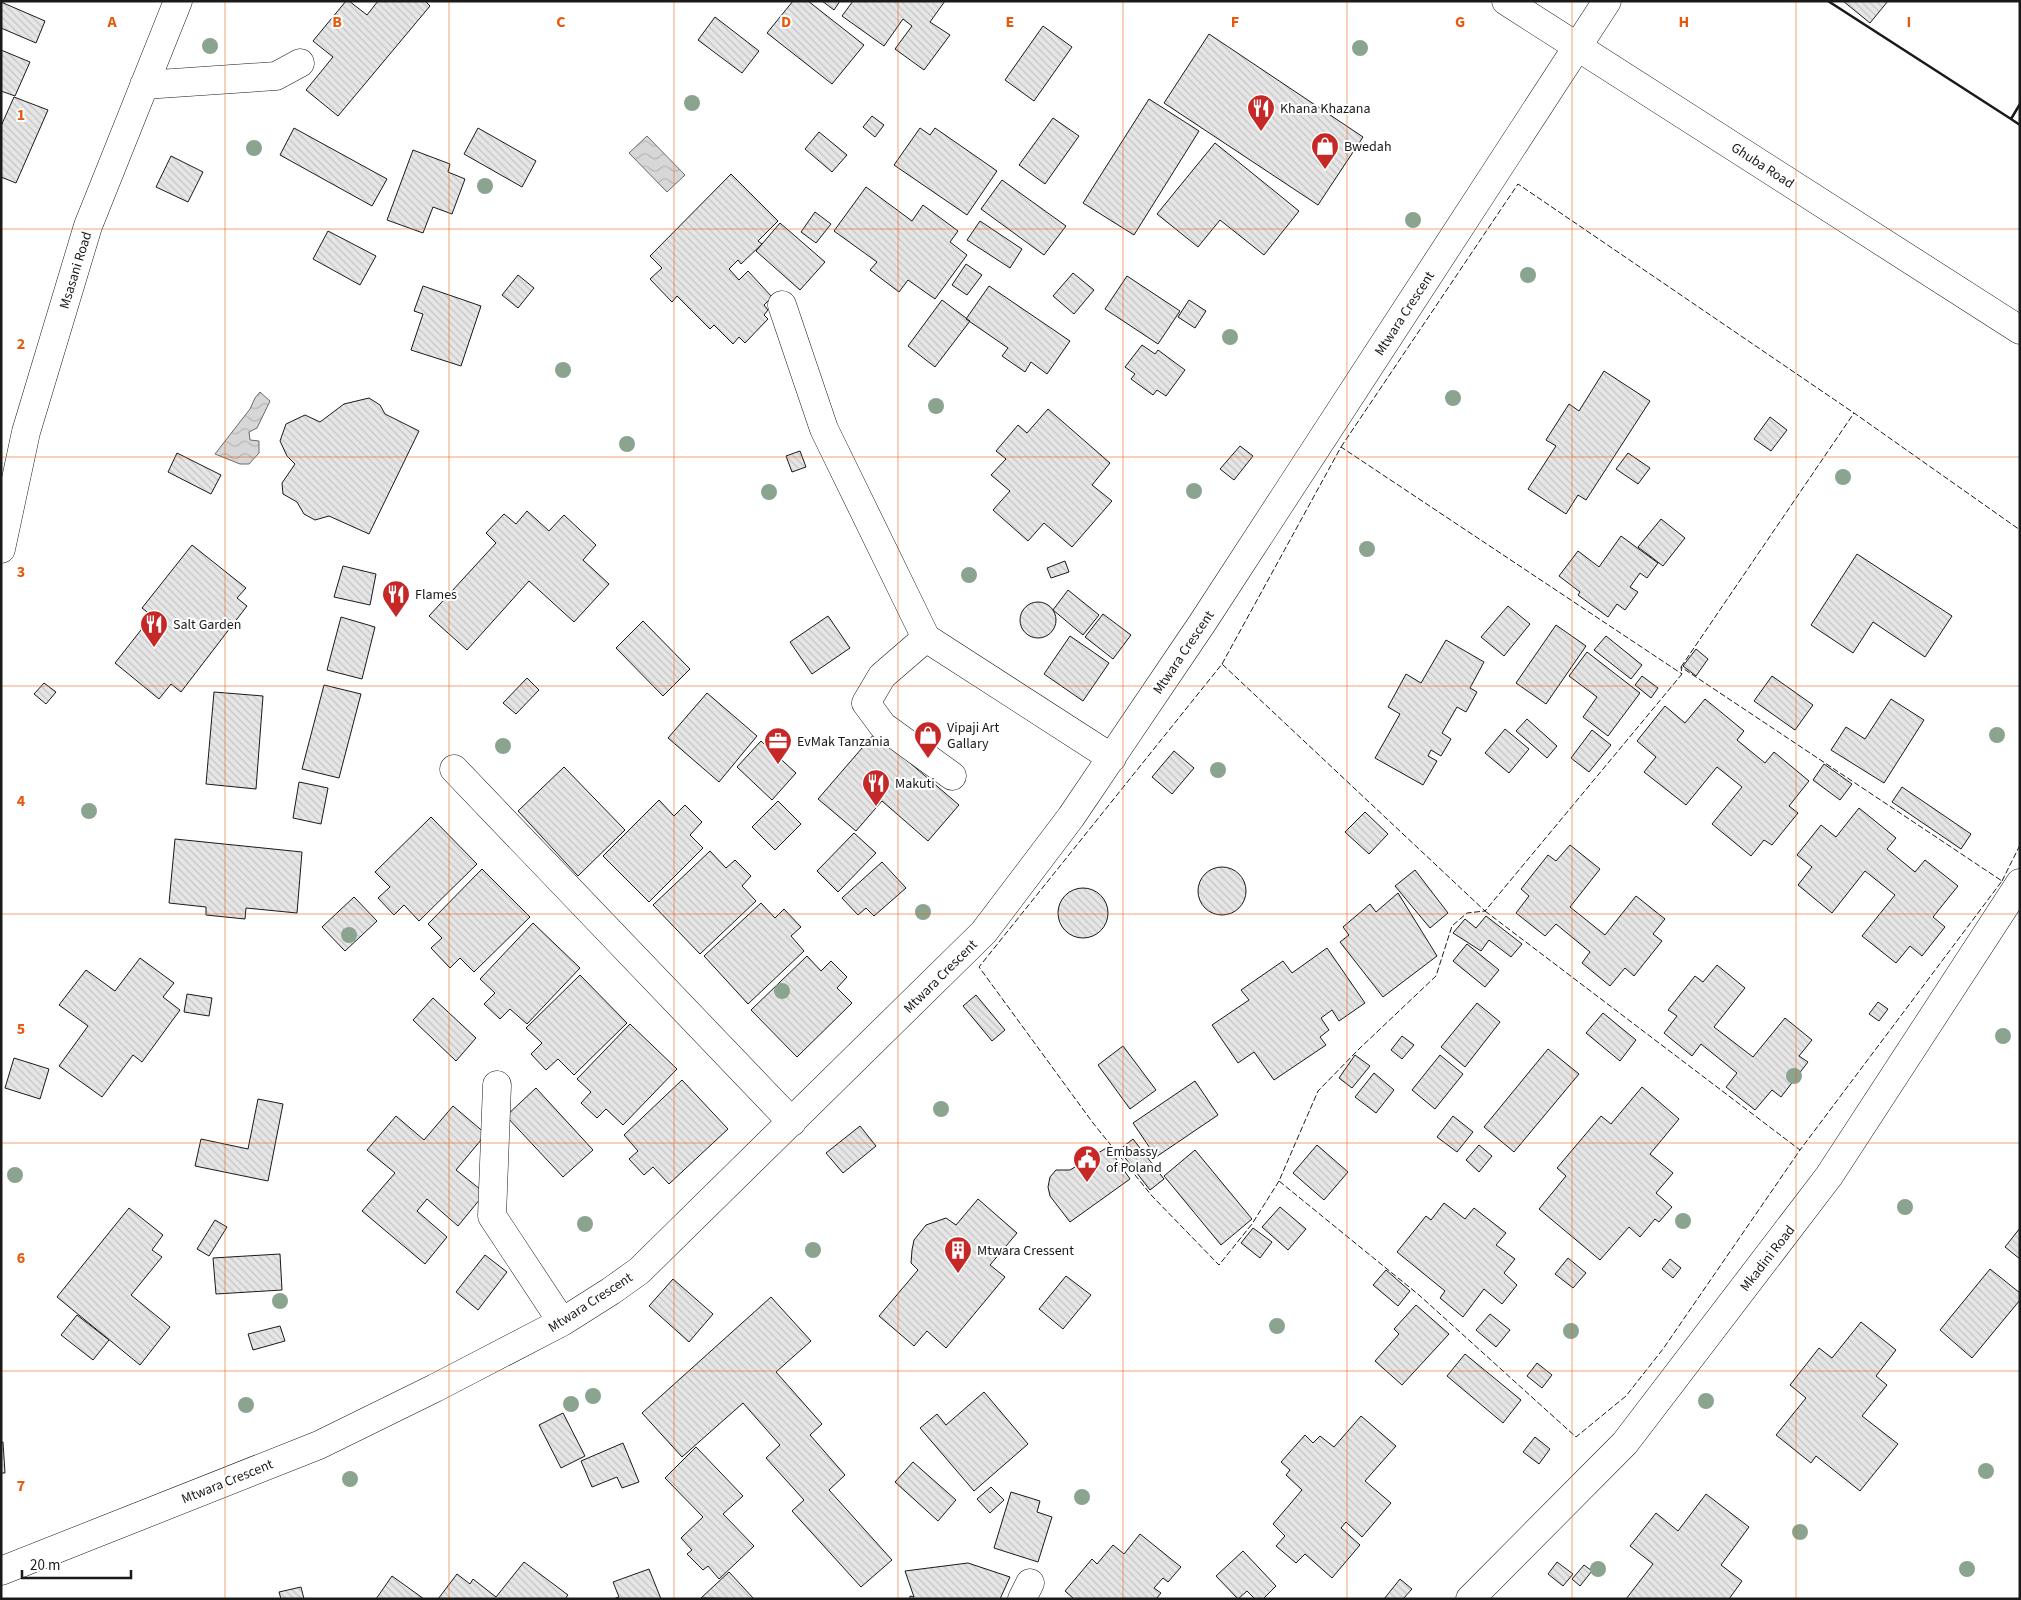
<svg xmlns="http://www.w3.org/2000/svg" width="2021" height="1600" font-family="'Source Sans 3',sans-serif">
<defs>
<pattern id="water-waves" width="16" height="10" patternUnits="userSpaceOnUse" patternTransform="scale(1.25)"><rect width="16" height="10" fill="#d7d7d7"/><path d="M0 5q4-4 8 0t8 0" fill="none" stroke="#b8b8b8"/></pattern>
<pattern id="building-back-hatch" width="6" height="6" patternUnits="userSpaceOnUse" patternTransform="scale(1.25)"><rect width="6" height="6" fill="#e6e6e6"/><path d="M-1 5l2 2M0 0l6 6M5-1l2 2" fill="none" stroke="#c5c5c5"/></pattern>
</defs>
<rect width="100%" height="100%" fill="#fff"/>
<path fill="url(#water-waves)" stroke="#6a6a6a" d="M647 136 685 175 667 192 629 153Z
M260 392 270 401 257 428 249 432 250 440 259 441V453L249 464H240L215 454 250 409 255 398Z"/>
<path fill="url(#building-back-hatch)" stroke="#1a1a1a" d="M346 1H349L367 15 378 1H425L430 6 338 116 306 90 333 57 313 41Z
M793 1H808L864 45 832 84 767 33Z
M822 1H840L834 10Z
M853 1H945L930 22 950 35 924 70 895 49 912 26 903 19 884 46 842 16Z
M1843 1H1888L1870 23Z
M1 2 45 21 36 43 1 28Z
M715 17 759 51 742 73 698 40Z
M1043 26 1072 47 1034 101 1005 80Z
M1209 34 1363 137 1318 205 1164 103Z
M1 50 30 62 15 96 1 91Z
M14 97 48 110 16 183 1 177V126Z
M1149 99 1199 131 1134 235 1083 203Z
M872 116 884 125 875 137 863 127Z
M1053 118 1079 136 1045 184 1019 165Z
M294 128 387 179 372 206 280 155Z
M478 128 536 161 522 187 464 154Z
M920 128 930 135 935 128 997 171 967 215 894 165Z
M819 132 847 155 832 172 805 149Z
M1215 143 1299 211 1264 255 1220 220 1198 247 1157 214Z
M413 150 450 164 448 172 465 179 452 214 433 207 423 233 387 220Z
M171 156 203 172 188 202 156 187Z
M731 174 778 221 758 241 762 244 741 264 738 260 729 269 739 280 748 271 772 297 764 305 768 310 764 315 768 319 745 343 739 337 733 344 714 325 710 329 677 296 672 302 650 279 662 268 650 256Z
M1002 180 1066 226 1044 255 981 209Z
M866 187 912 221 923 205 958 231 950 242 967 255 935 299 908 280 899 292 870 270 877 262 834 231Z
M815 212 831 224 816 243 801 232Z
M980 221 1022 249 1010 268 967 240Z
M780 223 825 262 800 290 756 251Z
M328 231 376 256 360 285 313 259Z
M966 264 982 275 967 295 952 285Z
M1073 273 1094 290 1074 314 1053 296Z
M518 275 534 288 518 308 502 295Z
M1127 276 1180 311 1158 344 1105 309Z
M423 286 481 306 461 366 411 350 423 314 414 311Z
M989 286 1070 341 1047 374 1031 362 1025 372 1002 356 1008 348 966 319Z
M942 300 970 321 935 367 908 346Z
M1189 300 1206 311 1195 328 1178 317Z
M1142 345 1155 354 1158 350 1185 370 1166 396 1157 390 1153 395 1131 379 1135 374 1125 367Z
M1604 371 1650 401 1586 500 1578 495 1566 514 1528 489 1556 446 1546 440 1569 404 1579 411Z
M369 398 380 405 385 414 419 431 369 534 329 516 315 520 304 514 297 502 283 494 282 483 295 464 287 456 280 441 286 424 305 415 320 422 344 404Z
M1048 409 1110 463 1092 485 1112 501 1072 547 1044 523 1028 541 993 510 1010 491 991 475 1006 459 996 451 1018 425 1027 433Z
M1770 417 1787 430 1771 451 1754 439Z
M1240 446 1253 456 1234 480 1220 469Z
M800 451 806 467 792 472 786 456Z
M177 453 221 475 211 494 168 472Z
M1628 453 1650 468 1638 484 1616 469Z
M527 511 549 531 564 515 596 545 583 560 609 584 574 622 529 581 467 650 429 616 496 543 486 533 504 514 516 524Z
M1661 519 1685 538 1663 566 1638 547Z
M1621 536 1658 563 1647 578 1640 573 1630 587 1638 592 1625 610 1617 604 1608 617 1578 595 1580 592 1559 576 1578 551 1599 567Z
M192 545 246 588 237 598 247 606 181 692 171 684 159 699 115 663 152 616 142 608Z
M1857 554 1952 616 1925 657 1873 622 1853 653 1811 625Z
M1065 561 1069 572 1051 578 1047 568Z
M343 566 376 574 370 605 334 597Z
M1068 590 1099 615 1083 635 1053 610Z
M1020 620a18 18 0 1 1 36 0a18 18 0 1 1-36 0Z
M1508 606 1530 624 1504 656 1481 637Z
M1103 614 1131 635 1113 659 1085 637Z
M828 616 850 648 812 674 790 642Z
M341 617 375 627 362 679 327 670Z
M643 621 690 669 663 696 616 648Z
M1556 625 1586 646 1546 704 1516 683Z
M1070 636 1109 663 1083 701 1044 674Z
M1606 636 1642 665 1631 679 1594 650Z
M1446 640 1484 662 1470 688 1477 692 1466 712 1457 707 1442 733 1451 739 1441 756 1431 750 1428 756 1437 761 1423 785 1375 758 1400 714 1388 707 1406 674 1421 683Z
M1696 649 1708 659 1696 676 1683 666Z
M1587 652 1640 693 1608 736 1583 717 1597 697 1569 676Z
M1642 676 1658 688 1651 698 1635 685Z
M1772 676 1813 705 1795 730 1754 701Z
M527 678 539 690 516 714 503 703Z
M44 683 56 692 46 704 34 694Z
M324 685 361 694 339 778 302 769Z
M214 692 263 696 256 789 206 784Z
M707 693 757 736 719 782 668 738Z
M1705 699 1744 731 1737 740 1765 763 1774 752 1809 781 1789 806 1798 813 1772 845 1764 840 1751 856 1712 824 1742 787 1717 767 1686 805 1644 772 1656 757 1637 741 1665 706 1685 723Z
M1891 699 1924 720 1884 783 1831 750 1846 727 1865 739Z
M1527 719 1557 746 1547 758 1516 731Z
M1505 729 1529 749 1509 773 1485 753Z
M1592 730 1611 745 1589 772 1571 758Z
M875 733 959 805 928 841 882 801 856 831 818 799Z
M761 741 796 773 772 800 737 767Z
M1174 751 1194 768 1172 794 1152 777Z
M1824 764 1852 784 1840 800 1813 780Z
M564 767 625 830 578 876 518 811Z
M299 782 328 788 321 824 293 818Z
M1902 787 1971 834 1961 849 1892 802Z
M659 800 674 816 685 805 702 822 690 835 703 848 649 902 603 856Z
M778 801 801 824 775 850 752 827Z
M1859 808 1896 838 1887 849 1915 872 1925 860 1958 886 1933 917 1945 927 1922 956 1910 946 1896 963 1862 936 1895 895 1865 871 1832 913 1798 885 1812 867 1797 855 1821 825 1836 837Z
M1365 812 1388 834 1369 854 1345 832Z
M431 817 477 864 419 921 404 905 394 915 378 898 390 887 375 872Z
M854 833 876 853 838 892 817 871Z
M175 839 302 852 297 913 246 908 245 919 206 915V907L169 903Z
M1570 845 1600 869 1570 907 1605 935 1636 896 1665 919 1653 934 1662 941 1634 976 1625 968 1610 986 1582 963 1590 952 1556 924 1545 936 1516 913 1529 896 1521 889 1548 855 1556 861Z
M710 851 726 868 735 860 751 876 742 886 756 901 700 954 653 905Z
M882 862 906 888 874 916 866 908 858 915 842 898Z
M1198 891a24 24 0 1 1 48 0a24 24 0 1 1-48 0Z
M482 869 530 917 474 972 460 958 450 968 431 948 442 938 428 924Z
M1415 870 1448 913 1430 928 1395 886Z
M1058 913a25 25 0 1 1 50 0a25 25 0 1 1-50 0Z
M1398 893 1437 956 1383 997 1340 942 1349 935 1343 927 1370 904 1376 912Z
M354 897 377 921 345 951 322 927Z
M761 903 775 918 784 909 801 927 791 936 804 951 748 1004 704 956Z
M1486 916 1522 944 1511 957 1489 940 1481 951 1453 933 1465 919 1476 928Z
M533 923 580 968 527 1024 510 1009 500 1019 484 1004 495 993 480 979Z
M1467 944 1499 970 1485 987 1453 961Z
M1327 948 1365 1003 1339 1021 1332 1010 1321 1018 1329 1030 1320 1037 1326 1045 1274 1080 1254 1052 1238 1063 1212 1025 1249 1000 1241 990 1283 961 1292 973Z
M807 956 821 971 831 961 847 977 837 988 852 1003 797 1057 751 1010Z
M140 958 174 983 163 997 180 1010 142 1062 133 1055 102 1097 59 1066 88 1026 59 1005 86 970 115 991Z
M1717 965 1745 988 1714 1027 1753 1057 1785 1018 1812 1040 1799 1056 1808 1062 1781 1097 1772 1090 1755 1110 1726 1087 1737 1073 1701 1044 1692 1056 1664 1033 1677 1016 1668 1010 1695 976 1703 982Z
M580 975 627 1023 574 1075 558 1059 546 1070 531 1054 542 1043 526 1028Z
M187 994 212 998 209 1016 184 1012Z
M976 995 1005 1030 992 1041 963 1006Z
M433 998 476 1038 456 1061 413 1020Z
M1878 1002 1888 1009 1879 1021 1869 1014Z
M1477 1003 1500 1022 1465 1067 1441 1047Z
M1603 1013 1636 1040 1620 1061 1586 1033Z
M630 1024 677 1069 623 1125 606 1109 597 1118 581 1103 591 1092 577 1079Z
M1402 1036 1414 1045 1402 1059 1391 1050Z
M1123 1046 1156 1090 1130 1109 1098 1065Z
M1548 1049 1579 1074 1514 1152 1484 1127Z
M1355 1055 1370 1066 1352 1088 1339 1078Z
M1440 1055 1463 1074 1435 1109 1412 1090Z
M14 1058 49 1069 40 1099 5 1088Z
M1374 1073 1394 1090 1376 1113 1355 1097Z
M682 1080 728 1129 669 1184 653 1167 644 1175 629 1159 638 1151 624 1135Z
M1195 1081 1218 1115 1156 1157 1133 1123Z
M1642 1087 1679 1119 1650 1154 1673 1173 1656 1193 1672 1207 1659 1222 1655 1219 1640 1237 1629 1227 1600 1260 1539 1209 1566 1176 1557 1168 1601 1116 1611 1124Z
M536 1088 593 1150 563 1177 506 1116Z
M258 1099 283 1104 268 1181 195 1166 201 1139 248 1149Z
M453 1106 486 1134 456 1170 485 1193 458 1226 427 1199 417 1211 447 1237 425 1264 362 1211 395 1173 367 1150 396 1116 424 1140Z
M1453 1116 1473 1132 1457 1152 1437 1137Z
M860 1126 876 1146 843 1173 826 1153Z
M1133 1139 1164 1179 1150 1190 1119 1150Z
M1317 1145 1348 1172 1324 1200 1293 1173Z
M1479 1145 1492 1156 1479 1172 1466 1160Z
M1108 1147 1130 1179 1070 1222 1050 1196 1048 1187 1050 1177 1056 1170H1070Z
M1195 1150 1252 1219 1221 1245 1164 1176Z
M978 1199 1017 1233 990 1265 1005 1277 946 1348 927 1331 914 1346 879 1316 918 1270 911 1263 912 1250 914 1240 926 1225 946 1218 956 1225Z
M1444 1203 1465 1219 1474 1208 1506 1233 1496 1245 1515 1259 1504 1273 1517 1285 1502 1304 1484 1289 1463 1317 1440 1298 1445 1291 1397 1252 1426 1216 1431 1220Z
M1280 1207 1306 1229 1288 1250 1262 1227Z
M129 1208 163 1235 152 1250 162 1257 131 1295 170 1327 140 1365 57 1297Z
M215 1220 227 1227 209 1256 197 1249Z
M1253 1228 1272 1242 1260 1258 1241 1243Z
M2020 1228V1259L2005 1247Z
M280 1254 282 1290 216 1294 213 1258Z
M485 1255 507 1272 478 1310 456 1292Z
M1568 1258 1586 1273 1573 1288 1555 1274Z
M1670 1259 1681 1268 1673 1278 1662 1269Z
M1990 1269 2020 1293V1300L1972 1358 1940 1330Z
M1386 1270 1410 1291 1398 1306 1373 1285Z
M1066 1276 1091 1295 1063 1329 1039 1309Z
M673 1279 713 1314 689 1342 649 1306Z
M771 1297 811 1341 776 1372 822 1424 810 1435 845 1475 829 1490 892 1560 861 1587 792 1511 804 1500 766 1458 780 1445 743 1403 682 1457 642 1413Z
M1416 1305 1449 1334 1402 1385 1375 1361 1399 1334 1394 1329Z
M1490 1314 1510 1330 1496 1347 1476 1330Z
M77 1315 109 1340 93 1360 61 1335Z
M1861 1322 1896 1350 1876 1376 1887 1385 1862 1416 1898 1444 1860 1491 1816 1456 1811 1463 1776 1435 1806 1398 1790 1385 1819 1348 1832 1358Z
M280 1326 285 1341 253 1350 248 1334Z
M1465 1354 1521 1400 1503 1423 1447 1376Z
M1537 1363 1552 1375 1542 1388 1527 1376Z
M984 1392 1028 1444 974 1491 920 1428 937 1414 946 1425Z
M563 1413 585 1456 561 1468 539 1425Z
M1361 1416 1396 1446 1365 1481 1391 1503 1362 1537 1346 1522 1341 1528 1360 1545 1332 1578 1305 1554 1296 1563 1276 1546 1285 1536 1273 1524 1302 1490 1286 1475 1290 1470 1281 1462 1305 1435 1313 1443 1320 1436 1334 1447Z
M1535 1437 1550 1449 1539 1464 1523 1452Z
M1 1442H3L5 1473H1Z
M623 1443 639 1482 622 1488 617 1477 592 1487 581 1461Z
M696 1447 743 1496 723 1514 754 1546 719 1579 708 1566 703 1570 687 1554 692 1550 681 1538 703 1517 665 1478Z
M913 1462 956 1500 938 1521 895 1482Z
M991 1487 1004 1500 990 1513 977 1499Z
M1011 1492 1040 1501 1037 1512 1052 1517 1038 1562 994 1548Z
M1706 1494 1749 1527 1721 1565 1742 1581 1729 1599H1626L1653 1564 1630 1546 1656 1513 1678 1531Z
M1140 1534 1181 1567 1168 1582 1163 1578 1154 1588 1161 1593 1156 1599H1074L1065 1591 1092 1559 1097 1564 1113 1545 1124 1554Z
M1243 1551 1276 1586 1263 1599H1255L1247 1591 1238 1599 1216 1576Z
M524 1562 568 1595 565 1599H438L457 1574 470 1584 473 1579 496 1597Z
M1557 1562 1573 1574 1563 1586 1548 1574Z
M968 1563 1010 1577 1000 1599H910V1596L914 1597 905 1571Z
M1584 1565 1592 1571 1580 1586 1572 1579Z
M649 1569 661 1599H613L619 1597 613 1582Z
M729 1572 754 1599 701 1598Z
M392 1576 424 1599H376Z
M1400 1579 1412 1589 1403 1599H1384Z
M301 1587 304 1599H281L279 1592Z"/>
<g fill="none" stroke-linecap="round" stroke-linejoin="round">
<g stroke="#1a1a1a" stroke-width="29">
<path id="minor" d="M1506 1 2020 330
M144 85 276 76 300 63
M782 305 824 429 926 638 1112 758
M1 549 26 432 88 226 178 1
M926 638 882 676 866 703 883 726 952 776
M454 769 792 1122
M497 1085 492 1216 562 1322
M1 1571 319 1445 435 1388 562 1322 611 1291 639 1271 984 932 1071 817 1203 622 1607 1
M1022 1599 1030 1583
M1470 1599 1625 1443 1829 1176 2020 883"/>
</g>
<use href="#minor" stroke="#fff" stroke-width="28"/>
<path stroke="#1a1a1a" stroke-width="1" stroke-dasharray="6 2.5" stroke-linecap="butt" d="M1341 447 1518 184 1854 413
M1222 664 1341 447 1682 674
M1681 667 1854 413 2020 530
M2002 881 2020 845
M1485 911 1800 1150 1663 1349 1626 1396 1576 1437 1419 1295 1279 1181 1318 1091 1359 1049 1436 976 1452 926 1467 913Z
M1279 1181 1252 1224 1219 1265 1152 1196 1093 1123 979 967 1222 664 1485 911 1682 674 1681 667 2002 881 1800 1150"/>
<path stroke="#1a1a1a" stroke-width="2.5" d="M1828 1 2011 119
M2020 104 2011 119 2020 125"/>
</g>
<g fill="#8aa48f">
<circle cx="210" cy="46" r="8"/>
<circle cx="1360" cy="48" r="8"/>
<circle cx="692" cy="103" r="8"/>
<circle cx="254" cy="148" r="8"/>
<circle cx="485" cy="186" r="8"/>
<circle cx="1413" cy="220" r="8"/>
<circle cx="1528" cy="275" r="8"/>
<circle cx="1230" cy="337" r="8"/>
<circle cx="563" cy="370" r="8"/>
<circle cx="1453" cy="398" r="8"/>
<circle cx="936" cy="406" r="8"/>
<circle cx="627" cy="444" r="8"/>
<circle cx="1843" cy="477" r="8"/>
<circle cx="1194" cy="491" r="8"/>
<circle cx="769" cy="492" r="8"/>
<circle cx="1367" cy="549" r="8"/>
<circle cx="969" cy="575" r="8"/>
<circle cx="1997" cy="735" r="8"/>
<circle cx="503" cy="746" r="8"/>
<circle cx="1218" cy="770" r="8"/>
<circle cx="89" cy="811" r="8"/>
<circle cx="923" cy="912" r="8"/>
<circle cx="349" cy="935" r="8"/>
<circle cx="782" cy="991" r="8"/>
<circle cx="2003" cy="1036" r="8"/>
<circle cx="1794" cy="1076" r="8"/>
<circle cx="941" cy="1109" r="8"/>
<circle cx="15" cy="1175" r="8"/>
<circle cx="1905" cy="1207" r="8"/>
<circle cx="1683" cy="1221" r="8"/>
<circle cx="585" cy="1224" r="8"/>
<circle cx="813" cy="1250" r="8"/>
<circle cx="280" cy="1301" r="8"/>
<circle cx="1277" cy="1326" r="8"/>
<circle cx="1571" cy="1331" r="8"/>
<circle cx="593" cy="1396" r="8"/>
<circle cx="1706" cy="1401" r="8"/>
<circle cx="571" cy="1404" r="8"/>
<circle cx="246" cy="1405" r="8"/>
<circle cx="1986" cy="1471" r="8"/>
<circle cx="350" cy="1479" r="8"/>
<circle cx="1082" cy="1497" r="8"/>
<circle cx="1800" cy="1532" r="8"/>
<circle cx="1598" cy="1569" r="8"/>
<circle cx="1967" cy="1569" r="8"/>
</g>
<path fill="none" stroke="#e8590c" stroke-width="1" stroke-opacity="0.55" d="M225 1V1599M449 1V1599M674 1V1599M898 1V1599M1123 1V1599M1347 1V1599M1572 1V1599M1796 1V1599M1 229H2020M1 457H2020M1 686H2020M1 914H2020M1 1143H2020M1 1371H2020"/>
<defs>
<g id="restaurant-pin" transform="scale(1.4375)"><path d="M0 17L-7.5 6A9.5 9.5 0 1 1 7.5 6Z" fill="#c62828" stroke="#fff"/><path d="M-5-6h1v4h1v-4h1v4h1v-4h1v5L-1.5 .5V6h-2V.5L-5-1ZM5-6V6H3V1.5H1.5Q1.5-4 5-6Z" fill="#fff"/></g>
<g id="shop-pin" transform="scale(1.4375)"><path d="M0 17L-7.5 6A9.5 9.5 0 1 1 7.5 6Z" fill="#c62828" stroke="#fff"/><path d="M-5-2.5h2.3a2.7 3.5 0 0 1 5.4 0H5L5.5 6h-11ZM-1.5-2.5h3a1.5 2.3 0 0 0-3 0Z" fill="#fff"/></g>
<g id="office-pin" transform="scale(1.4375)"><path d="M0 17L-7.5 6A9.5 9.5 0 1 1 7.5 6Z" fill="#c62828" stroke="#fff"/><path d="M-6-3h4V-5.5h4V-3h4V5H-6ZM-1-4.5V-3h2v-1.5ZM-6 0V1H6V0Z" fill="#fff"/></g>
<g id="civic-pin" transform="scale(1.4375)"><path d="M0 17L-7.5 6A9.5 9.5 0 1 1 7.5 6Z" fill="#c62828" stroke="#fff"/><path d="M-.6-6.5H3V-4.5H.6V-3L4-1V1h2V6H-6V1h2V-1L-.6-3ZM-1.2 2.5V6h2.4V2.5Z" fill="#fff"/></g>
<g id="building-pin" transform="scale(1.4375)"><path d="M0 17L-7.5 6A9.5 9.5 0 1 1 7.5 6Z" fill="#c62828" stroke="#fff"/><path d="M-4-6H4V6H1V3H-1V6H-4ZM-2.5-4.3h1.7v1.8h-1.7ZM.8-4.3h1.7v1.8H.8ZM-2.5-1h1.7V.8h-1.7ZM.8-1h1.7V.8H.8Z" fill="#fff"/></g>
</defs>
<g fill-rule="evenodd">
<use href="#restaurant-pin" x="1261" y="108"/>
<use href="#shop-pin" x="1325" y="146"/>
<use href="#restaurant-pin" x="396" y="594"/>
<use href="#restaurant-pin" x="154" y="624"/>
<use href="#shop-pin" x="928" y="735"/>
<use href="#office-pin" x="778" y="741"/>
<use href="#restaurant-pin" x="876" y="783"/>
<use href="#civic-pin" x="1087" y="1159"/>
<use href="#building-pin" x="958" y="1250"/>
</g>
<g text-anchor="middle" stroke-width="4" stroke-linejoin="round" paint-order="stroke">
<g font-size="14" fill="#1a1a1a" stroke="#fff" text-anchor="start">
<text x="1280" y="113">Khana Khazana</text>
<text x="1344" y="151">Bwedah</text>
<text x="415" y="599">Flames</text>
<text x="173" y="629">Salt Garden</text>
<text x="947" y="732">Vipaji Art<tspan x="947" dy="16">Gallary</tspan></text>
<text x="797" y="746">EvMak Tanzania</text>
<text x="895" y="788">Makuti</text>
<text x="1106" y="1156">Embassy<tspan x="1106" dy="16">of Poland</tspan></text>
<text x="977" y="1255">Mtwara Cressent</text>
</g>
<g font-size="14" fill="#1a1a1a" stroke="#fff">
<text transform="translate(1763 165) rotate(33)" y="5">Ghuba Road</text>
<text transform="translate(75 270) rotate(-73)" y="5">Msasani Road</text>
<text transform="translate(1404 313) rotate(-57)" y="5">Mtwara Crescent</text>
<text transform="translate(1183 652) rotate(-56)" y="5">Mtwara Crescent</text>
<text transform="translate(940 976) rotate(-45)" y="5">Mtwara Crescent</text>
<text transform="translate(1767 1258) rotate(-52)" y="5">Mkadini Road</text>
<text transform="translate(590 1302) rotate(-33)" y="5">Mtwara Crescent</text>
<text transform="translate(227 1481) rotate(-22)" y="5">Mtwara Crescent</text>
</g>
</g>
<g font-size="16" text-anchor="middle" font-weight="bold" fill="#e8590c" stroke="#fff" stroke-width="4" stroke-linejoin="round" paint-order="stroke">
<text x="112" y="27">A</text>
<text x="337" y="27">B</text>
<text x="561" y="27">C</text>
<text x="786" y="27">D</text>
<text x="1010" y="27">E</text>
<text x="1235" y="27">F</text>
<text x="1460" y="27">G</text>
<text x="1684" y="27">H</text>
<text x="1909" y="27">I</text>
<text x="21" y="120">1</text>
<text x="21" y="349">2</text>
<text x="21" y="577">3</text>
<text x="21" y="806">4</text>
<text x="21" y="1034">5</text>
<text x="21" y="1263">6</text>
<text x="21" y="1491">7</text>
</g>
<rect width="2021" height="1600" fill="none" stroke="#1a1a1a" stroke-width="5"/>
<path d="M22 1570v8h109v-8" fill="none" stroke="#1a1a1a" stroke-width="2.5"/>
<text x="30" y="1570" font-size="15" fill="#1a1a1a" stroke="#ffffff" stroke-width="4" paint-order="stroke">20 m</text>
</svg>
